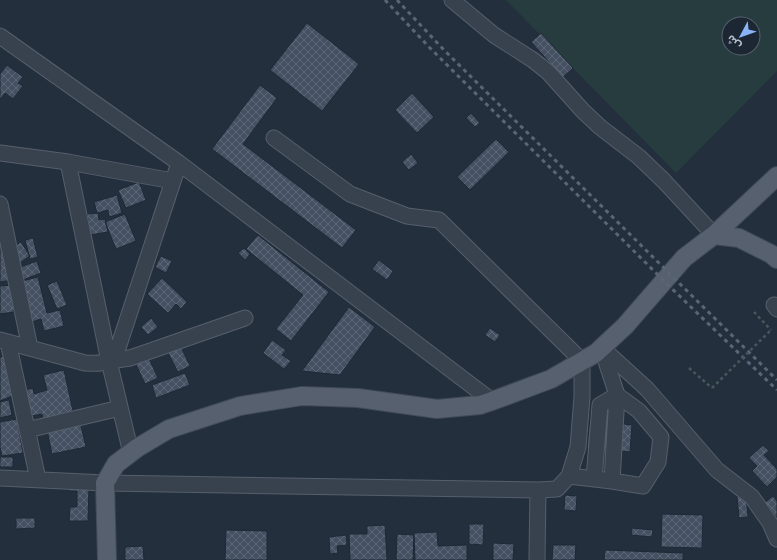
<svg xmlns="http://www.w3.org/2000/svg" width="777" height="560" font-family="Barlow,'Noto Sans Arabic',sans-serif">
<defs>
<pattern id="building-cross-hatch" width="8" height="8" patternUnits="userSpaceOnUse"><rect width="8" height="8" fill="#455162"/><path d="M0 0l8 8M0 8l8-8" fill="none" stroke="#5d6877"/></pattern>
</defs>
<rect width="100%" height="100%" fill="#242f3e"/>
<path fill="#263c3f" fill-rule="evenodd" d="M506 0H777V71L676 173ZM729 24H753V48H729Z"/>
<path fill="url(#building-cross-hatch)" stroke="#1f2835" d="M307 23 359 64 322 111 270 70Z
M541 33 573 68 563 77 531 42Z
M7 65 23 77 18 83 23 86 13 99 5 93 0 100V74Z
M260 85 277 98 243 144 356 230 342 248 212 149Z
M412 93 434 117 417 133 395 110Z
M471 113 480 123 475 127 466 118Z
M496 139 509 152 470 190 457 177Z
M411 154 418 163 409 170 402 162Z
M139 182 146 200 126 208 118 190Z
M117 195 122 213 109 217 108 210 97 213 94 202Z
M0 213 13 280 0 282Z
M98 213 99 220 105 219 108 232 84 236 83 227 89 226 87 214Z
M125 214 136 241 116 249 105 222Z
M258 235 329 292 291 341 276 329 303 295 246 249Z
M33 238 38 257 30 259 25 240Z
M21 242 30 256 18 264 9 249Z
M244 248 250 254 245 260 238 253Z
M161 256 172 261 166 273 155 267Z
M379 260 393 271 387 280 372 269Z
M37 261 41 273 20 281 15 269Z
M38 277 47 313 60 310 64 326 44 331 41 319 29 323 18 282Z
M162 278 187 302 181 309 176 304 168 313 147 294Z
M57 281 67 305 57 309 47 285Z
M12 285 14 312 0 314V286Z
M349 307 375 327 340 375 302 371Z
M151 318 158 327 148 335 141 327Z
M490 328 500 335 495 342 485 335Z
M272 340 286 350 282 355 291 361 284 369 263 353Z
M181 347 190 366 178 372 168 353Z
M146 352 158 378 145 384 133 358Z
M9 355 14 377 8 378 12 396 0 401V357Z
M64 370 73 411 43 419 42 414 32 416 25 390 33 388 34 394 47 390 43 375Z
M185 373 190 385 156 398 152 385Z
M9 400 12 415 0 418V402Z
M78 413 86 447 52 454 45 421Z
M17 419 23 453 2 456 0 447V422Z
M590 420 632 425 630 452 587 448Z
M763 445 769 451 764 455 777 469V477L767 487 752 471 757 466 749 458Z
M0 457H13V467H0Z
M69 485 89 486 88 521H69L70 507H77V491H69Z
M565 495 577 496 576 511 564 510Z
M746 495 748 517 739 518 737 496Z
M773 496 777 501V518L764 503Z
M662 514 703 515 702 548 661 547Z
M16 518H35V528L16 529Z
M469 524H484L483 545 469 544Z
M385 525 387 560H350L349 534H367V526Z
M632 528 653 530 652 537 631 535Z
M226 530 267 531V560H225Z
M437 532 438 546 467 545V560H415L414 533Z
M397 534 414 535 413 560H396Z
M346 535 347 545 337 546 338 553 330 554 329 537Z
M493 543 514 544 513 560H493Z
M553 545H576L575 560H552Z
M143 546 144 560H125V547Z
M605 550 683 553V560H604Z"/>
<g fill="none" stroke-linecap="round" stroke-linejoin="round">
<g stroke="#565f6c" stroke-width="17">
<path id="minor" d="M452 0 494 35 533 60 548 72 583 111 600 127 639 157 664 181 714 235
M0 36 179 163 492 401
M0 153 68 162 173 181
M68 162 109 361 131 453
M0 204 30 348
M774 305 777 309
M0 340 85 363C99 364 105 364 116 354L179 163
M8 342 38 479
M602 348 647 389 717 470 752 497 770 523 777 539
M109 361 130 358 245 318
M27 430 120 408
M569 476 612 481 617 395 602 349
M0 478 105 483 538 490 557 489 569 476 578 447 582 397V361L439 220 407 216 350 194 274 138
M594 479 600 405 617 395 639 411 661 437 658 462 643 486 612 481
M537 560 538 490"/>
</g>
<g stroke="#414a57" stroke-width="20">
<path id="major" d="M714 235 777 176
M107 560 105 483 116 464 137 448 169 429 240 406 302 396 358 398 437 409 480 405 492 401 551 379 596 353 625 326 684 258 714 235 739 238 771 254 777 259"/>
</g>
<path stroke="#44595c" stroke-width="2.5" stroke-dasharray="3 3" stroke-linecap="butt" d="M754 312 771 330
M689 368 712 388"/>
<use href="#minor" stroke="#38414e" stroke-width="15"/>
<use href="#major" stroke="#56606e" stroke-width="18"/>
<path stroke="#5a6575" stroke-width="3" stroke-dasharray="4 4" stroke-linecap="butt" d="M385 0 429 47 664 281 777 390
M397 0 444 50 777 380"/>
<path stroke="#44595c" stroke-width="2.5" stroke-dasharray="3 3" stroke-linecap="butt" d="M712 388 771 330"/>
</g>
<g transform="translate(741 36) rotate(229)"><circle r="19" fill="#1d2633" stroke="#59626f"/>
<path d="M0-3L7 15L0 10L-7 15Z" fill="#8ab4f8"/>
<text y="-6" font-size="11" font-weight="bold" text-anchor="middle" fill="#b4bcc9">ش</text>
</g>
</svg>
